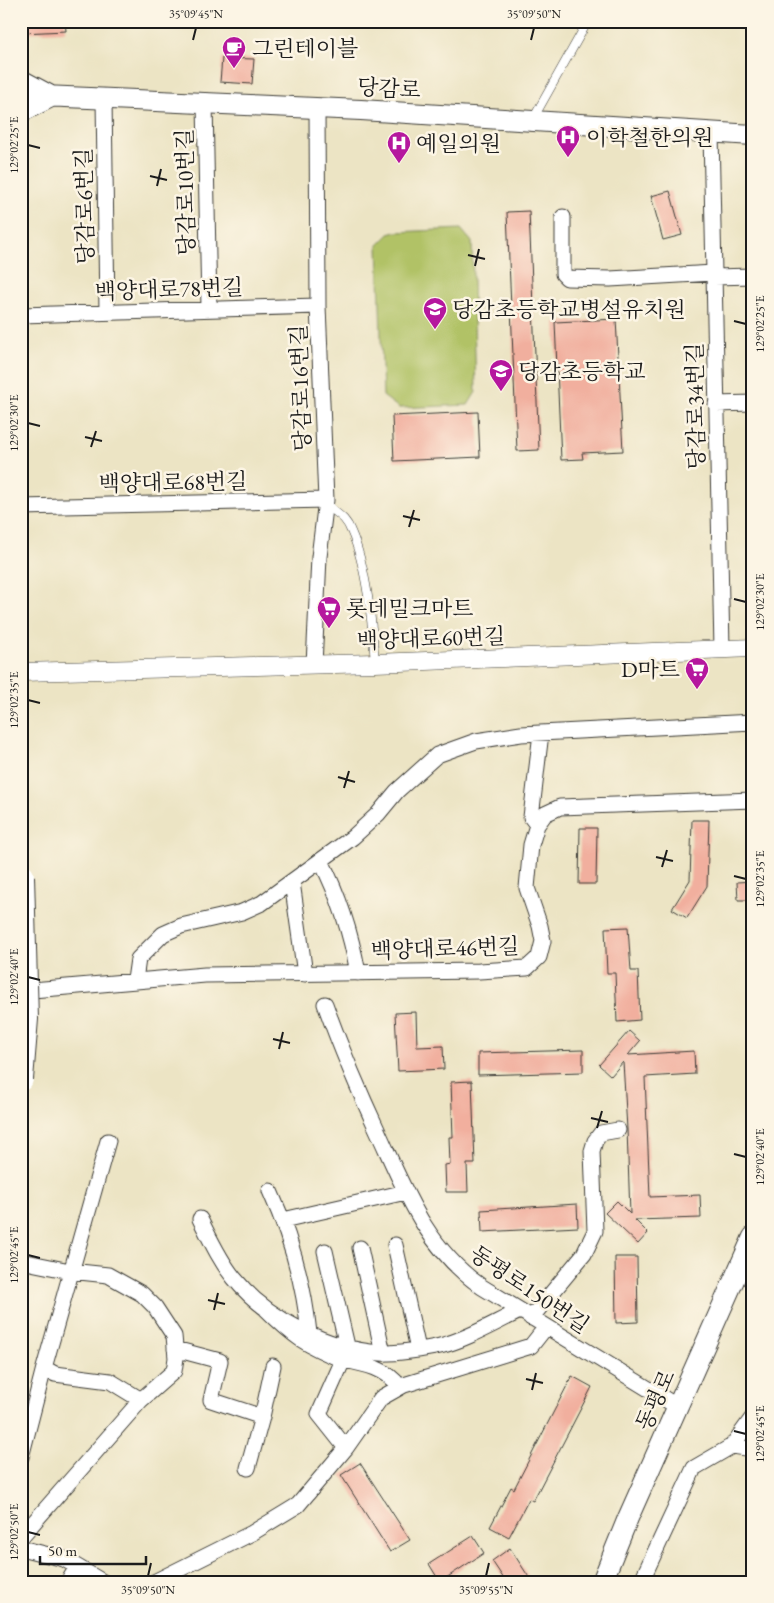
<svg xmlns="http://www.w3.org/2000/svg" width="774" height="1603" font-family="'EB Garamond','Noto Serif KR',serif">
<rect width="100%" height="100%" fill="#fcf5e5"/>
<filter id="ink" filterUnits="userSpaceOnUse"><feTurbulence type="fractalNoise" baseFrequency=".02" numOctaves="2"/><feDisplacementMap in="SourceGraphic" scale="10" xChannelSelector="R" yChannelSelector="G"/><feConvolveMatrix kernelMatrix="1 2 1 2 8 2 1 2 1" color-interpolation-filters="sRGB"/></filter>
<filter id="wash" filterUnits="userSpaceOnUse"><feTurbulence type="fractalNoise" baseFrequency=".0096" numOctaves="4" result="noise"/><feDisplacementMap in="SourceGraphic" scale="20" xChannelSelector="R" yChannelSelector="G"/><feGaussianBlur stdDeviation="1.12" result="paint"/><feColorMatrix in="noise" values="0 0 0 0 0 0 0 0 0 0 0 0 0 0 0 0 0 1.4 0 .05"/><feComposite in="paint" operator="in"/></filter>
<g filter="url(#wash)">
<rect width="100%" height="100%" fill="#ece4c4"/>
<path fill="#b1c266" stroke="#666f41" d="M461 229 472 242 476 392 468 405 399 408 383 396 378 245 389 234 396 232Z"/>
<g id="blocks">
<path fill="#f1af9e" d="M21 21H65L66 31 21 33Z
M222 58 254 59 252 84 220 82Z
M670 191 682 235 663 240 651 196Z
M529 211 539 450 517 451 507 212Z
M616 319 623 451 582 453 583 459 561 460 555 322Z
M478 412 480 457 394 461 392 416Z
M692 820H709L707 886 687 918 672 909 690 880Z
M580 828H597L596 884H579Z
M753 881V900H738L737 882Z
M628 927 631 971H638L640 1020 617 1022 615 973H607L605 928Z
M416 1012 417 1047 443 1046 444 1069 398 1071 395 1013Z
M629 1031 640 1041 628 1055 694 1051 695 1074 645 1077 650 1197 700 1195 701 1218 635 1220 648 1233 638 1244 605 1213 617 1201 630 1214 627 1129 623 1062 611 1076 599 1065Z
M583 1050V1072L478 1075V1053Z
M472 1081 475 1164H467L468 1192H446L445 1165 450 1164 449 1137H453L451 1082Z
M577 1204 578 1227 482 1232 481 1210Z
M615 1257H637L638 1322 616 1323Z
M572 1376 592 1387 533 1501 529 1499 509 1537 490 1527 511 1487 514 1489Z
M360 1463 410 1540 390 1552 341 1475Z
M473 1536 484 1553 440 1582 429 1564Z
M510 1548 532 1582H506L492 1561Z"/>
</g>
</g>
<g filter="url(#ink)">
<use href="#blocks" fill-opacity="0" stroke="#3b3a35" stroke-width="1"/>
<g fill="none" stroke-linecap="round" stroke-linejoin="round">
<g stroke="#3b3a35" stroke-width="9">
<path id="service" d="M533 119 588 21
M327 503C333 514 344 513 351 531 367 567 372 623 375 663"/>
</g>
<g stroke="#3b3a35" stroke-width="17">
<path id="minor" d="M104 99 107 312
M205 103 209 309
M711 133 722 649
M563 217V274L567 278 610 279 714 273
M714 277 753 276
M21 315 318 306
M716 404 753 403
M21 507 326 500
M314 665 319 557 326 500 318 306 317 108
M537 825 531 817 541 733
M321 861C339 896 351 934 358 973
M292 882 305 974
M135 980 138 959 163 934 181 926 242 912 262 903 353 837 378 814 397 791 437 755 476 741 521 734 753 722
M21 991 205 975 479 971 527 968 539 957 543 941 540 926 527 888 531 845 537 825 545 814 560 807 753 800
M325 1004C341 1049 359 1091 379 1134 406 1193 427 1249 482 1287L678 1407
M108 1141 44 1368 55 1374 110 1381 141 1400
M270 1191C290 1235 304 1285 309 1333
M200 1219C210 1239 220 1261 234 1278 267 1319 328 1349 380 1353 392 1354 428 1349 440 1346 468 1339 494 1323 520 1311
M283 1220 406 1192
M395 1245 418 1349
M360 1248 383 1353
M325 1251 347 1346
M21 1261 70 1271 108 1275 142 1294 155 1307 174 1336 176 1358 174 1371 141 1400 21 1537
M531 1318 584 1254 595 1231 592 1151 595 1141 601 1133 618 1130
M175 1349 220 1361 211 1400 262 1417 273 1366
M343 1360C366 1364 386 1368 400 1387
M732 1446 753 1449
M346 1448 381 1398 404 1385 531 1346 546 1327
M21 1457 44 1368
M248 1468 262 1417
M21 1548 64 1559 103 1582
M68 1582 77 1567
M154 1582 252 1533 298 1505 346 1448 319 1414 343 1360C306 1345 294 1337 266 1309
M641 1582 694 1468 732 1446 753 1417"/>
</g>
<g stroke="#3b3a35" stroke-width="19">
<path id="tertiary" d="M21 672 375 663 753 648"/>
</g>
<g stroke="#3b3a35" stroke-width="22">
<path id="secondary" d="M21 80 49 95
M21 95 361 110 753 135
M21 112 51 97
M602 1582 628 1518 753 1237"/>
</g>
<use href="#service" stroke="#fff" stroke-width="8"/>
<use href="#minor" stroke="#fff" stroke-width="15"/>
<use href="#tertiary" stroke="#fff" stroke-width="18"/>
<use href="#secondary" stroke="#fff" stroke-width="20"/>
<g stroke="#3b3a35" stroke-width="26" stroke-linecap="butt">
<path id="trunk-bridge" d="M21 1079 26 1019 22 876"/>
</g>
<use href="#trunk-bridge" stroke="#fff" stroke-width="24"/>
</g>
</g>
<path fill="none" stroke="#1c1c1c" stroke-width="2" d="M193 40 196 28M531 40 534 28M28 145 40 148M150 176 167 180M157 186 161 169M468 255 485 259M475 266 479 249M734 321 746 324M28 423 40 426M85 437 102 441M91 447 96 431M403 516 420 520M409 527 414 510M734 599 746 602M28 700 40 703M338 777 355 782M344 788 349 771M656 857 673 861M662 867 667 850M734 876 746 879M28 977 40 980M273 1039 290 1043M279 1049 283 1032M591 1118 608 1122M597 1128 602 1111M734 1154 746 1157M28 1255 40 1258M208 1300 225 1304M214 1310 218 1293M526 1379 543 1383M532 1390 536 1373M734 1431 746 1434M28 1532 40 1535M148 1576 151 1563M486 1576 489 1563"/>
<defs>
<g id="cafe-pin" transform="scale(1.25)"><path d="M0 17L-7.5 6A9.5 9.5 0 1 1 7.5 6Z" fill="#b5179e" stroke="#fcf5e5"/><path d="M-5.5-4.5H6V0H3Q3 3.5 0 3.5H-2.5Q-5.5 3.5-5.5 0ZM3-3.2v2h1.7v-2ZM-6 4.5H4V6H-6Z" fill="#fff"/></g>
<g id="hospital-pin" transform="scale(1.25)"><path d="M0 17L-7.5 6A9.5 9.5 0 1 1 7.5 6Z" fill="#b5179e" stroke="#fcf5e5"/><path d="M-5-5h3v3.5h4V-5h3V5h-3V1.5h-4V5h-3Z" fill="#fff"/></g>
<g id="school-pin" transform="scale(1.25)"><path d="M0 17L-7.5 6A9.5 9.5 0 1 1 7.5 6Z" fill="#b5179e" stroke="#fcf5e5"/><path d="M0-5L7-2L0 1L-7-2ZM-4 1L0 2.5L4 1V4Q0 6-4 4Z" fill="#fff"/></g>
<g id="supermarket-pin" transform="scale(1.25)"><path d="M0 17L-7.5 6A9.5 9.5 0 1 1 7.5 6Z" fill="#b5179e" stroke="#fcf5e5"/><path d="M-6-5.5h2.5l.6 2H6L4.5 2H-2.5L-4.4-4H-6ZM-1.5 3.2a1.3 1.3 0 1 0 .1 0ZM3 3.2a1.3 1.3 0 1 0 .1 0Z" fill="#fff"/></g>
</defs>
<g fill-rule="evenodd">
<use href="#cafe-pin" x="234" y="48"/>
<use href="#hospital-pin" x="568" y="137"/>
<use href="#hospital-pin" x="399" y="143"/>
<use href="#school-pin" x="435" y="309"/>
<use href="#school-pin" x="501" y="371"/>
<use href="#supermarket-pin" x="329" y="608"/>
<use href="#supermarket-pin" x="697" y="669"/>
</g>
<g text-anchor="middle" stroke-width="5" stroke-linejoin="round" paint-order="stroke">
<g font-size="22" fill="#1c1c1c" stroke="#fcf5e5" text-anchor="start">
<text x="252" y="56">그린테이블</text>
<text x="586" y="145">이학철한의원</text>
<text x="416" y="151">예일의원</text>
<text x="452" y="317">당감초등학교병설유치원</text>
<text x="518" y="379">당감초등학교</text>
<text x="346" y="616">롯데밀크마트</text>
<text x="680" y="677" text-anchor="end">D마트</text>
</g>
<g font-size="22" fill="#1c1c1c" stroke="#fcf5e5">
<text transform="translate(389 88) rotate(3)" y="8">당감로</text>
<text transform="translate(185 192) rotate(-91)" y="8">당감로10번길</text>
<text transform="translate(84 206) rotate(-91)" y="8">당감로6번길</text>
<text transform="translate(169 289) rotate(-2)" y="8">백양대로78번길</text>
<text transform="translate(300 388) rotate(-92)" y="8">당감로16번길</text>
<text transform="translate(695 406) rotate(-91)" y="8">당감로34번길</text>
<text transform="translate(173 482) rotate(-1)" y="8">백양대로68번길</text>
<text transform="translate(431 638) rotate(-2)" y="8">백양대로60번길</text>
<text transform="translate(445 948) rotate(-2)" y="8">백양대로46번길</text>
<text transform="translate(530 1289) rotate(34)" y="8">동평로150번길</text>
<text transform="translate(655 1400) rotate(-66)" y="8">동평로</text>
</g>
</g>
<rect width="774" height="1603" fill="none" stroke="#fcf5e5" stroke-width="55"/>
<path d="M40 1556v8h106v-8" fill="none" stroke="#1c1c1c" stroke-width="2.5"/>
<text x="48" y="1556" font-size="15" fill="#1c1c1c" stroke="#fcf5e5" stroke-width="4" paint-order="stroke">50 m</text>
<rect x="28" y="28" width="718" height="1548" fill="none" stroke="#1c1c1c" stroke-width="2"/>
<g font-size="12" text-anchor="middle" fill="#1c1c1c">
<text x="196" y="18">35°09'45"N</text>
<text x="534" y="18">35°09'50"N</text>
<text transform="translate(14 145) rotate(-90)" y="4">129°02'25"E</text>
<text transform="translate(760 324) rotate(-90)" y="4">129°02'25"E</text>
<text transform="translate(14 423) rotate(-90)" y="4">129°02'30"E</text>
<text transform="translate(760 602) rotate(-90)" y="4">129°02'30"E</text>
<text transform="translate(14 700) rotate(-90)" y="4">129°02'35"E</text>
<text transform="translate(760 879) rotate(-90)" y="4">129°02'35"E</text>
<text transform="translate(14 977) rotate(-90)" y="4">129°02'40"E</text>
<text transform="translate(760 1157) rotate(-90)" y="4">129°02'40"E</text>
<text transform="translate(14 1255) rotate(-90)" y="4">129°02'45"E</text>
<text transform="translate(760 1434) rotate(-90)" y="4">129°02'45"E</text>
<text transform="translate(14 1532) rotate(-90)" y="4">129°02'50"E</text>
<text x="148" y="1594">35°09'50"N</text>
<text x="486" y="1594">35°09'55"N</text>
</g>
</svg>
